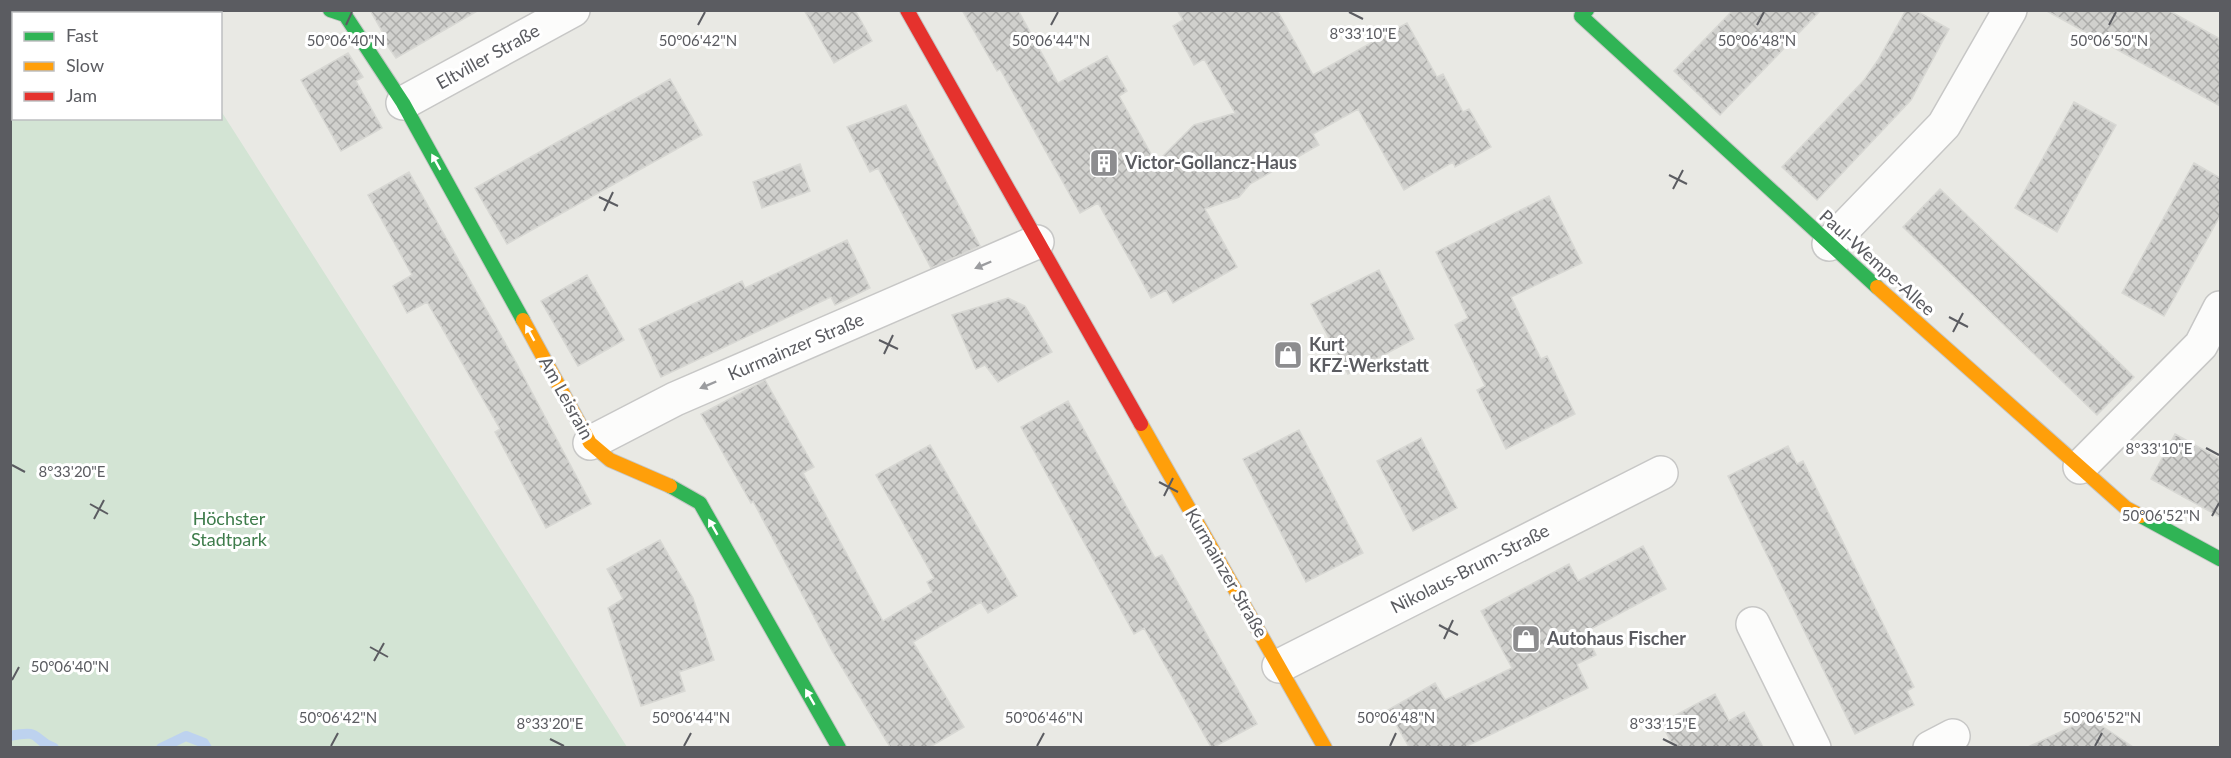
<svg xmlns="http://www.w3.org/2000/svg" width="2231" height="758" font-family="Lato,sans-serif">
<defs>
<pattern id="building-cross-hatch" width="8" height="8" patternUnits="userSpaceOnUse" patternTransform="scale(1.5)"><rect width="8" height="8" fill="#d0d0cd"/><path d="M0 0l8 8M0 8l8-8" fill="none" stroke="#acacaa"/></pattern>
</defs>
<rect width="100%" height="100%" fill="#e9e9e4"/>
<path fill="#d3e4d4" d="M10 11H206V14H14V118H220L221 111 627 747H11Z"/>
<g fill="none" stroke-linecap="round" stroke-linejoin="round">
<path stroke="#bdd2ef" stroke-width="10" d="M10 736C43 729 31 739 54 748
M161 748 186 736 204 743 207 748"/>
</g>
<path fill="url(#building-cross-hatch)" stroke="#d8d8d4" stroke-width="1.5" d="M370 10H479L396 58 380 35 383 33Z
M804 10H855L872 41 834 63Z
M962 10H1018L1058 83 1107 56 1127 91 1119 96 1156 163 1194 125 1235 113 1204 59 1194 65 1173 26 1183 20 1177 10H1277L1313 75 1407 23 1437 77 1443 74 1463 112 1469 109 1491 147 1455 167 1453 162 1404 190 1358 109 1313 134 1319 145 1250 184 1239 197 1205 209 1237 267 1173 303 1166 290 1151 298 1098 203 1080 213 1000 69 997 71Z
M1733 10H1821L1720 115 1674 71Z
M1906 10H1915L1949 29 1911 100 1817 200 1782 167 1864 80 1878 60Z
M2045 10H2168L2220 39V106Z
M348 53 363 77 356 81 382 128 341 151 301 80Z
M670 79 702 135 507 244 475 188Z
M2074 102 2116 125 2057 232 2015 208Z
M906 105 980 246 931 268 878 168 870 172 847 127Z
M2194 163 2220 178V216L2164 316 2122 293Z
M800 164 810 191 762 208 753 182Z
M409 172 518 366 591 504 546 528 495 432 500 429 427 302 407 313 393 286 412 275 368 195Z
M1940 189 2134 377 2097 415 1903 227Z
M1549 196 1582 263 1511 297 1541 359 1547 356 1575 414 1506 449 1477 390 1485 386 1455 325 1468 318 1436 252Z
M847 240 870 288 835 305 831 297 661 377 639 329 742 281 745 288Z
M1379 270 1414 339 1348 374 1311 304Z
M587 275 624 340 578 366 541 301Z
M1008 298 1025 306 1052 352 998 382 985 365 976 369 952 315Z
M765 380 814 467 803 473 883 621 932 592 927 582 934 578 876 475 930 445 1017 596 988 613 981 602 913 642 964 727 930 747H890L832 651 753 501 751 503 701 414Z
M1068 401 1155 558 1162 555 1257 724 1214 747H1211L1144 628 1134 634 1021 427Z
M1299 430 1363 553 1306 582 1243 459Z
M2175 434 2220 459V517L2151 479Z
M1421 438 1457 508 1413 531 1377 461Z
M1788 446 1797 464 1803 461 1914 687 1907 691 1914 705 1855 734 1728 476Z
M660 540 693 598 714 660 679 672 685 691 641 706 608 608 623 599 607 569Z
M1643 546 1666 589 1585 632 1596 655 1577 664 1588 688 1465 747H1409L1388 710 1435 683 1445 700 1512 668 1481 611 1569 564 1578 581Z
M1715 694 1729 721 1744 712 1763 747H1674L1661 723Z
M2090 718 2133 747H2028Z"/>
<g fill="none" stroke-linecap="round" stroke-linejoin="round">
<g stroke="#c7c7c6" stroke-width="36">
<path id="street" d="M403 103 573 10
M1829 244 1944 125 2010 10
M590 443 675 399 1037 242
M2080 467 2201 345 2220 308
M1753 624 1814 748
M1279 666 1661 473
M1930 748 1953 736"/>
</g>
<g stroke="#c6c7c6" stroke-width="16">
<path id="fast" d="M330 10 345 15 403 103 523 320
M1587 10 1581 16 1877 287
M670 486 700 503 839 748
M2141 516 2220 559"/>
</g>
<g stroke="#c6c7c6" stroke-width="16">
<path id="slow" d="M1877 287 2126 508 2141 516
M523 320 590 443 610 460 670 486
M1141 424 1325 748"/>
</g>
<g stroke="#c6c7c6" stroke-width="16">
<path id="jam" d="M907 10 1141 424"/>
</g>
<use href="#street" stroke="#fcfcfb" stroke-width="33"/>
<use href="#fast" stroke="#30b455" stroke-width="14"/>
<use href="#slow" stroke="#ff9f0a" stroke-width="14"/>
<use href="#jam" stroke="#e5322d" stroke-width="14"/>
</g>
<defs><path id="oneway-solid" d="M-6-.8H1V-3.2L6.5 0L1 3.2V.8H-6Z" transform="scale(1.5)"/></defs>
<g fill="#fff">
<use href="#oneway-solid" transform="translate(436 162) rotate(-119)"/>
<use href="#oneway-solid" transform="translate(530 333) rotate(-119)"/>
<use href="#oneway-solid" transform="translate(713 527) rotate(-120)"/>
<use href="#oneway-solid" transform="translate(810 697) rotate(-120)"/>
</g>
<g fill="#9b9c9f">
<use href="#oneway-solid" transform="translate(983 265) rotate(157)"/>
<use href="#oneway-solid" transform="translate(708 385) rotate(157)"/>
</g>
<path fill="none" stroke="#5b5c61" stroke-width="2" d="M1349 12 1363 19M346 25 352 12M698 25 705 12M1051 25 1058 12M1757 25 1764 12M2109 25 2116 12M1669 175 1687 184M1673 189 1683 170M599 197 618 206M604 211 613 192M1949 317 1968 327M1953 332 1963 313M879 340 898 349M884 354 893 335M2206 448 2219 455M12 465 25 472M1159 482 1178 492M1164 496 1173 478M90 504 108 514M2212 516 2219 503M94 519 104 500M1439 625 1458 635M1444 639 1453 620M370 647 388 657M374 661 384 643M12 680 19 667M550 739 564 746M1663 739 1677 746M331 746 338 733M684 746 691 733M1037 746 1044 733M1390 746 1396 733M2095 746 2102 733"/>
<defs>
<g id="building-square" transform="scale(1.5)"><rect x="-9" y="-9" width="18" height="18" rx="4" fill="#8d8d8f" stroke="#fff"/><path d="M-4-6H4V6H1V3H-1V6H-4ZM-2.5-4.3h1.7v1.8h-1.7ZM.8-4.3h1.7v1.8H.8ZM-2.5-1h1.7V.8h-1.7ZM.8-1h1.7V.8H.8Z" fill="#fff"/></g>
<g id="shop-square" transform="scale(1.5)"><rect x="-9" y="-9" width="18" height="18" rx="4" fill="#8d8d8f" stroke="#fff"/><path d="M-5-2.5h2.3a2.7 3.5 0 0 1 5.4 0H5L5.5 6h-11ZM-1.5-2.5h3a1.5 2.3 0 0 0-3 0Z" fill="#fff"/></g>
</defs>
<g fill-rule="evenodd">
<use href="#building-square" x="1104" y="163"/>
<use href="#shop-square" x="1288" y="355"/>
<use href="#shop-square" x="1526" y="639"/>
</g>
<g text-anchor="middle" stroke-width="6" stroke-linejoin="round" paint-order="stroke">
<g font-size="18" fill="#5b5c61" stroke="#fff">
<text transform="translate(488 57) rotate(-29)" y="6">Eltviller Straße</text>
<text transform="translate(1877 263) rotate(42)" y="6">Paul-Wempe-Allee</text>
<text transform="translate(796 347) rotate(-23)" y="6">Kurmainzer Straße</text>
<text transform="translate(566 398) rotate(61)" y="6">Am Leisrain</text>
<text transform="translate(1470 569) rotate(-27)" y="6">Nikolaus-Brum-Straße</text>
<text transform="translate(1226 573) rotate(60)" y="6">Kurmainzer Straße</text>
</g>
<g font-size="18" font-weight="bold" fill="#5b5c61" stroke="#fff" text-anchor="start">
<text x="1125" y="169">Victor-Gollancz-Haus</text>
<text x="1309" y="351">Kurt<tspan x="1309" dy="21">KFZ-Werkstatt</tspan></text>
<text x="1547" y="645">Autohaus Fischer</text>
</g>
<g font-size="18" fill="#3e7c4b" stroke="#fff">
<text x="229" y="525">Höchster<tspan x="229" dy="21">Stadtpark</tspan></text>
</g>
</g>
<g font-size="15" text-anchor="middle" fill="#5b5c61" stroke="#fff" stroke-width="6" stroke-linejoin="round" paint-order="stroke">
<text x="1363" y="39">8°33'10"E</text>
<text x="346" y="46">50°06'40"N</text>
<text x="698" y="46">50°06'42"N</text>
<text x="1051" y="46">50°06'44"N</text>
<text x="1757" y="46">50°06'48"N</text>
<text x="2109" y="46">50°06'50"N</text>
<text x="2159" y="454">8°33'10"E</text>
<text x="72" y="477">8°33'20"E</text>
<text x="2161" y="521">50°06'52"N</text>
<text x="70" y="672">50°06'40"N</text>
<text x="338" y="723">50°06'42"N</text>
<text x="691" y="723">50°06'44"N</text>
<text x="1044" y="723">50°06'46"N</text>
<text x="1396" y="723">50°06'48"N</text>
<text x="2102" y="723">50°06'52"N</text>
<text x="550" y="729">8°33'20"E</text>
<text x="1663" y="729">8°33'15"E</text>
</g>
<rect width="2231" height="758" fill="none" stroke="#5b5c61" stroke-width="24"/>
<rect x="12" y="12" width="210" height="108" fill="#ffffff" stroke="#bdbec0" stroke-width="1.5"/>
<rect x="24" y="32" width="30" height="9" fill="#30b455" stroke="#bdbec0" stroke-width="1.5"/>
<text x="66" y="42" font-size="18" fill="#5b5c61">Fast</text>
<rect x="24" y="62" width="30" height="9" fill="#ff9f0a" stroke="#bdbec0" stroke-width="1.5"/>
<text x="66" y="72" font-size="18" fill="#5b5c61">Slow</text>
<rect x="24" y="92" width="30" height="9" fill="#e5322d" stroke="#bdbec0" stroke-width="1.5"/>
<text x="66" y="102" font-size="18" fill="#5b5c61">Jam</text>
</svg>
